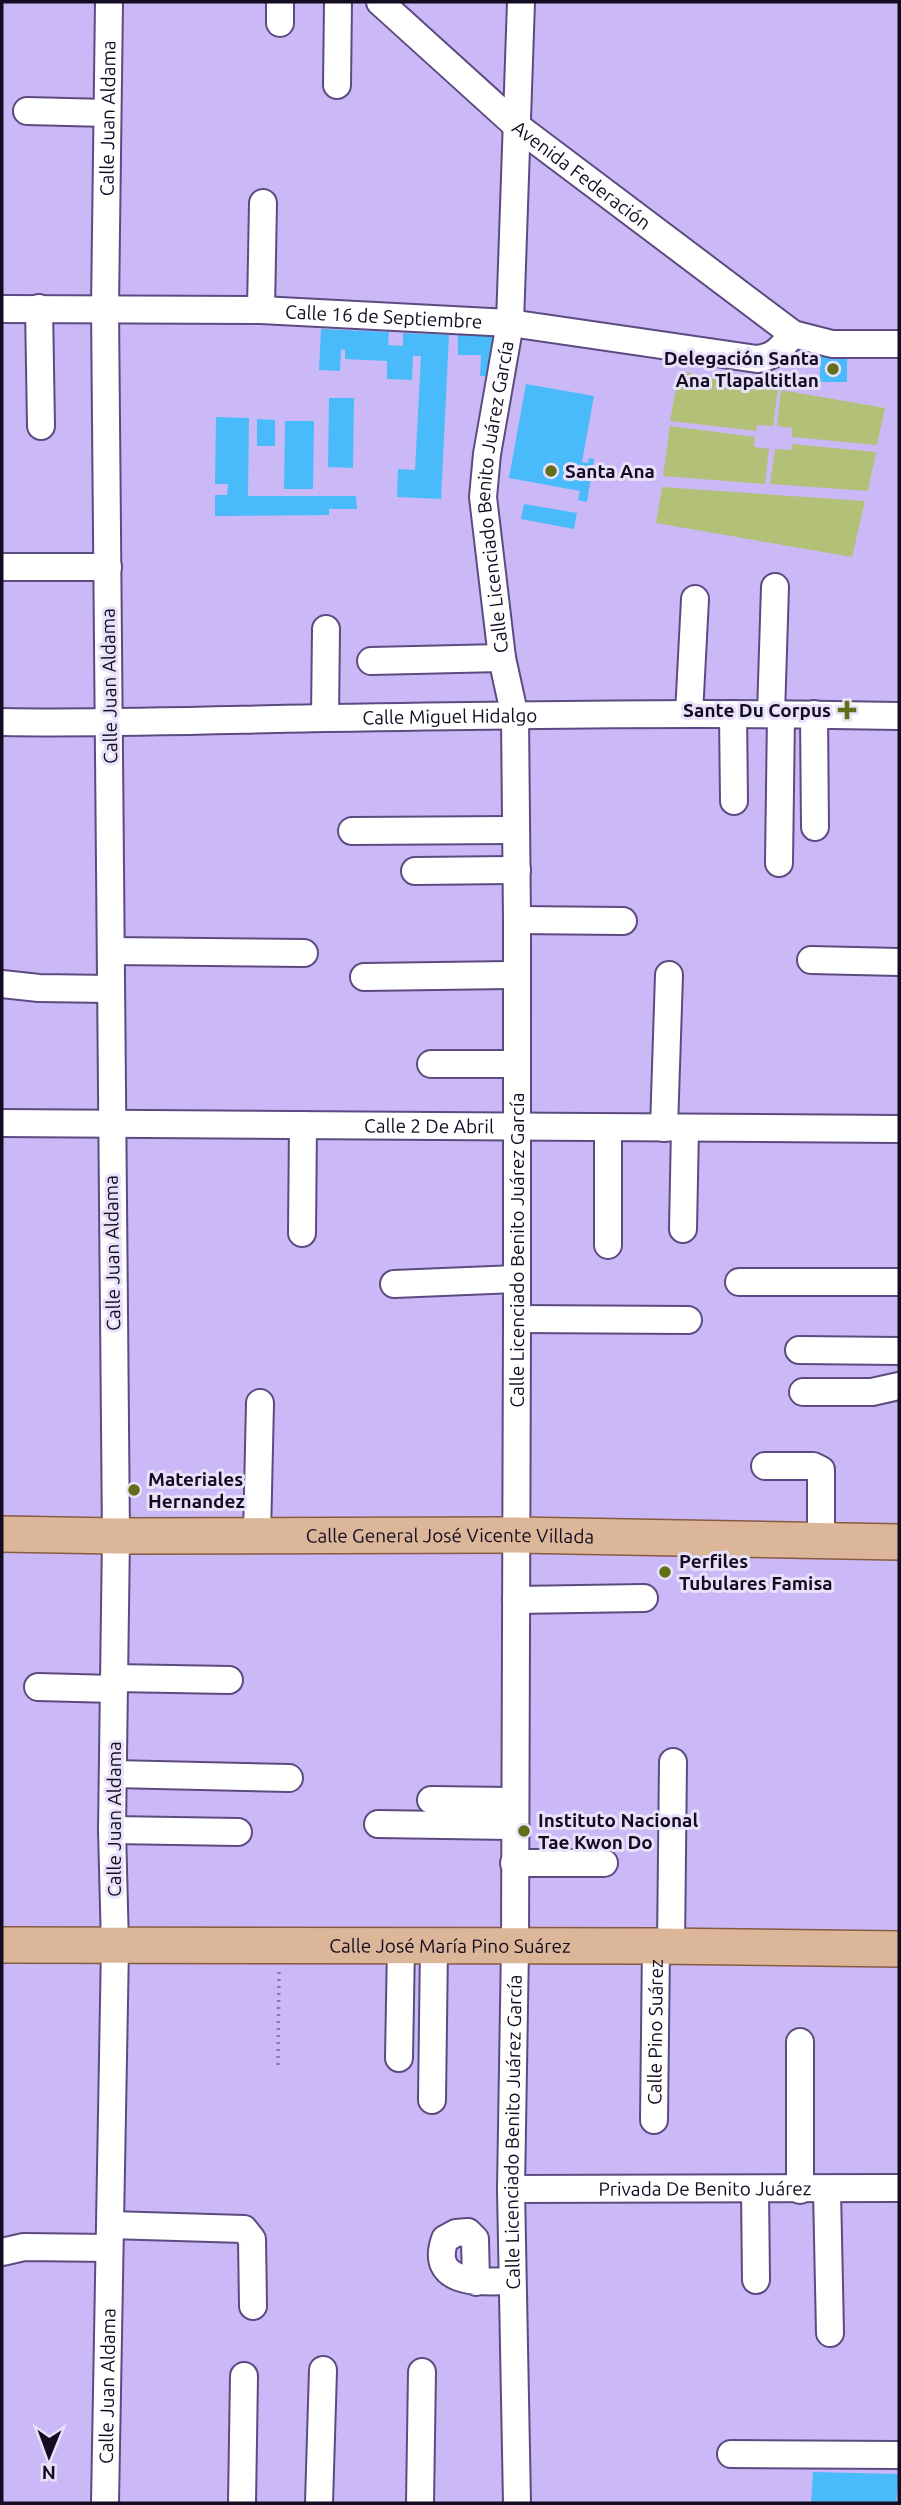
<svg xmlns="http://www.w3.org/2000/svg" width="901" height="2505" font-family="Ubuntu,sans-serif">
<rect width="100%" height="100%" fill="#cbb9f7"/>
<path fill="#b2c078" d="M679 371 778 389 773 426 757 425 756 431 670 421Z
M781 390 885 408 877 445 792 437V428L777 426Z
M670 426 755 437 754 447 769 449 765 484 663 476Z
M792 444 876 452 868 491 770 484 775 449 791 450Z
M662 487 865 501 852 557 656 523Z"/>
<path fill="#4abbfa" d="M321 329 389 332 388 345 403 346V333L449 335 441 499 397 497 398 469 415 470 421 356H413L412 380 387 379V361L345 359V350L341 349 340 371 319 370Z
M458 335H498L497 377 480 376 481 355H458Z
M820 357H847V382H820Z
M526 384 594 396 582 462 588 463 589 458 594 459 587 502 578 500 580 491 509 478Z
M329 398H354L353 468 328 467Z
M216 417 249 418 248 496H356L357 509H329V515L215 516V495H227L228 484H215Z
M257 419 275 420V446H257Z
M285 421H314L313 489H284Z
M524 504 577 513 574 529 521 519Z
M813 2472 899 2474 896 2503H811Z"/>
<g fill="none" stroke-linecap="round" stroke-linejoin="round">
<g stroke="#5c4b80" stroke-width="30">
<g id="minor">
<path id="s1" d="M380 2 518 127 793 334 832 344H899"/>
<path d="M280 23V2"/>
<path d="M337 85 338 2"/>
<path d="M27 111 107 113"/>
<path d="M39 308 41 426"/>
<path id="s2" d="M2 309 261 310 510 323 757 359C775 357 781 348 793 334"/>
<path d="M261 310 263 203"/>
<path d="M2 567H108"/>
<path d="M371 661 502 658"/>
<path d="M689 714 695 599"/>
<path d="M733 714 734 801"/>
<path d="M771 714 775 587"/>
<path d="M814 714 815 827"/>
<path d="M325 718 326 629"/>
<path id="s3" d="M2 722C110 724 217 720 326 718 517 715 708 712 899 716"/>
<path d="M352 831 516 830"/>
<path d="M779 863 781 714"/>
<path d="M415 871 517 870"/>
<path d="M517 920 623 921"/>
<path d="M111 951 304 953"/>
<path d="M811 960 899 962"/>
<path d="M364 977 517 975"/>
<path d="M2 984 39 988 111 989"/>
<path d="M431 1064H517"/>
<path id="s4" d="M2 1123 899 1129"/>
<path d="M608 1128V1245"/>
<path d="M664 1128 669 975"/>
<path d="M683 1229 685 1128"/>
<path d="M302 1233 303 1125"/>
<path d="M739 1282H899"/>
<path d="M394 1284 517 1279"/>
<path d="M517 1319 688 1320"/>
<path d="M799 1350 899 1351"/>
<path d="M803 1392H872L899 1386"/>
<path d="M765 1466H813L821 1470V1540"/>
<path d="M257 1536 260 1403"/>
<path d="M516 1600 644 1598"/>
<path d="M114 1678 229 1680"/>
<path d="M38 1687 114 1689"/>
<path d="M113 1774 289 1778"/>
<path d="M431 1800 514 1801"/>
<path d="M378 1824 514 1826"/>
<path d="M112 1830 238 1832"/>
<path d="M514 1863H604"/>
<path d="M671 1946 673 1762"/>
<path d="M399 2058 401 1946"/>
<path d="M432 2100 434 1946"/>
<path id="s5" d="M654 2120 656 1946"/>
<path id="s6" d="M511 2189 899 2188"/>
<path d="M755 2190 756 2280"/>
<path d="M800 2190V2042"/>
<path d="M827 2190 830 2333"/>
<path d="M110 2225 244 2229 252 2239 253 2306"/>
<path d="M2 2252 24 2247 109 2248"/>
<path d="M476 2282 475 2239 468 2232 456 2233 445 2239C428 2286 483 2282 512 2281"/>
<path d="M731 2454 899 2455"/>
<path id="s7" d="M105 2503 115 1946 112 1830 116 1536 105 308 109 2"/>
<path d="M242 2503 244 2376"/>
<path d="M319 2503 323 2370"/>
<path d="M420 2503 422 2372"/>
<path id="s8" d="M517 2503 511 2189 515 1947 517 1319V920L515 717 502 658 483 497 487 454 510 323 521 2"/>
</g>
</g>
<g stroke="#875b42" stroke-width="38">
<g id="major">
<path id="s9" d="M2 1534 116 1536 516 1535 899 1542"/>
<path id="s10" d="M2 1945 656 1946 899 1949"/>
</g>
</g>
<path stroke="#8678a7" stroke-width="3.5" stroke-dasharray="2 5" stroke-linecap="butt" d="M278 2065 279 1969"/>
<use href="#minor" stroke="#fff" stroke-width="26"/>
<use href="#major" stroke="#dcb698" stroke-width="35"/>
</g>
<g fill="#626e18" stroke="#e8e1fa" stroke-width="2.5">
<circle cx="833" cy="369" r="7"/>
<circle cx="551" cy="471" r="7"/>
<path d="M843.5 699.5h7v7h7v7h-7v7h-7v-7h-7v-7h7z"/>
<circle cx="134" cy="1490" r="7"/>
<circle cx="665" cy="1572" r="7"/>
<circle cx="524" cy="1831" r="7"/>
</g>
<g text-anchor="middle" stroke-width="6" stroke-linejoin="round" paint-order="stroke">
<g font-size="19" fill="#140d22" stroke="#e8e1fa">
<text dy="7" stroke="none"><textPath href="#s7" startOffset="2385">Calle Juan Aldama</textPath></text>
<text dy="7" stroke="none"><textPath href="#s1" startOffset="266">Avenida Federación</textPath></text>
<text dy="7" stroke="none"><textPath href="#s2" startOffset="382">Calle 16 de Septiembre</textPath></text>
<text dy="7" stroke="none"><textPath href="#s8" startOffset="2009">Calle Licenciado Benito Juárez García</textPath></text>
<text transform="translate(109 686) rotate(-91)" y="7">Calle Juan Aldama</text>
<text dy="7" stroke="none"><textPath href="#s3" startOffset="448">Calle Miguel Hidalgo</textPath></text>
<text dy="7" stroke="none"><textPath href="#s4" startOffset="427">Calle 2 De Abril</textPath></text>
<text dy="7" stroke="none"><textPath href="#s8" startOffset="1253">Calle Licenciado Benito Juárez García</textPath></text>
<text transform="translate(112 1253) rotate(-91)" y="7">Calle Juan Aldama</text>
<text dy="7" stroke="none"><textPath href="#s9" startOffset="448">Calle General José Vicente Villada</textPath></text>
<text transform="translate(114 1819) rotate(-90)" y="7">Calle Juan Aldama</text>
<text dy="7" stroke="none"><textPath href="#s10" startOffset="448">Calle José María Pino Suárez</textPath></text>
<text dy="7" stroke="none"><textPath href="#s5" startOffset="88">Calle Pino Suárez</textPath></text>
<text dy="7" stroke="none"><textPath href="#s8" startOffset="371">Calle Licenciado Benito Juárez García</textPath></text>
<text dy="7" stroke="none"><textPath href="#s6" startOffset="194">Privada De Benito Juárez</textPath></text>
<text dy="7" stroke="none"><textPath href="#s7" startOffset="117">Calle Juan Aldama</textPath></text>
</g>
<g font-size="19" font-weight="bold" fill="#140d22" stroke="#e8e1fa" text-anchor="start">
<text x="819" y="365" text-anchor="end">Delegación Santa<tspan x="819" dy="22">Ana Tlapaltitlan</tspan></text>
<text x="565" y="478">Santa Ana</text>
<text x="831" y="717" text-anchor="end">Sante Du Corpus</text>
<text x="148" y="1486">Materiales<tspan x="148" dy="22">Hernandez</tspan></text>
<text x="679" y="1568">Perfiles<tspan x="679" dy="22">Tubulares Famisa</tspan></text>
<text x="538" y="1827">Instituto Nacional<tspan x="538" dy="22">Tae Kwon Do</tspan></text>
</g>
</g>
<rect width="901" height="2505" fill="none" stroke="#140d22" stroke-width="7"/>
<g transform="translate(49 2456) rotate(181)" stroke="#e8e1fa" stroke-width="5" paint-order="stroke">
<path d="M0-5L12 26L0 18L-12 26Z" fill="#140d22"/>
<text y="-10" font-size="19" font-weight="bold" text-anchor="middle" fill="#140d22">N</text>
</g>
</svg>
